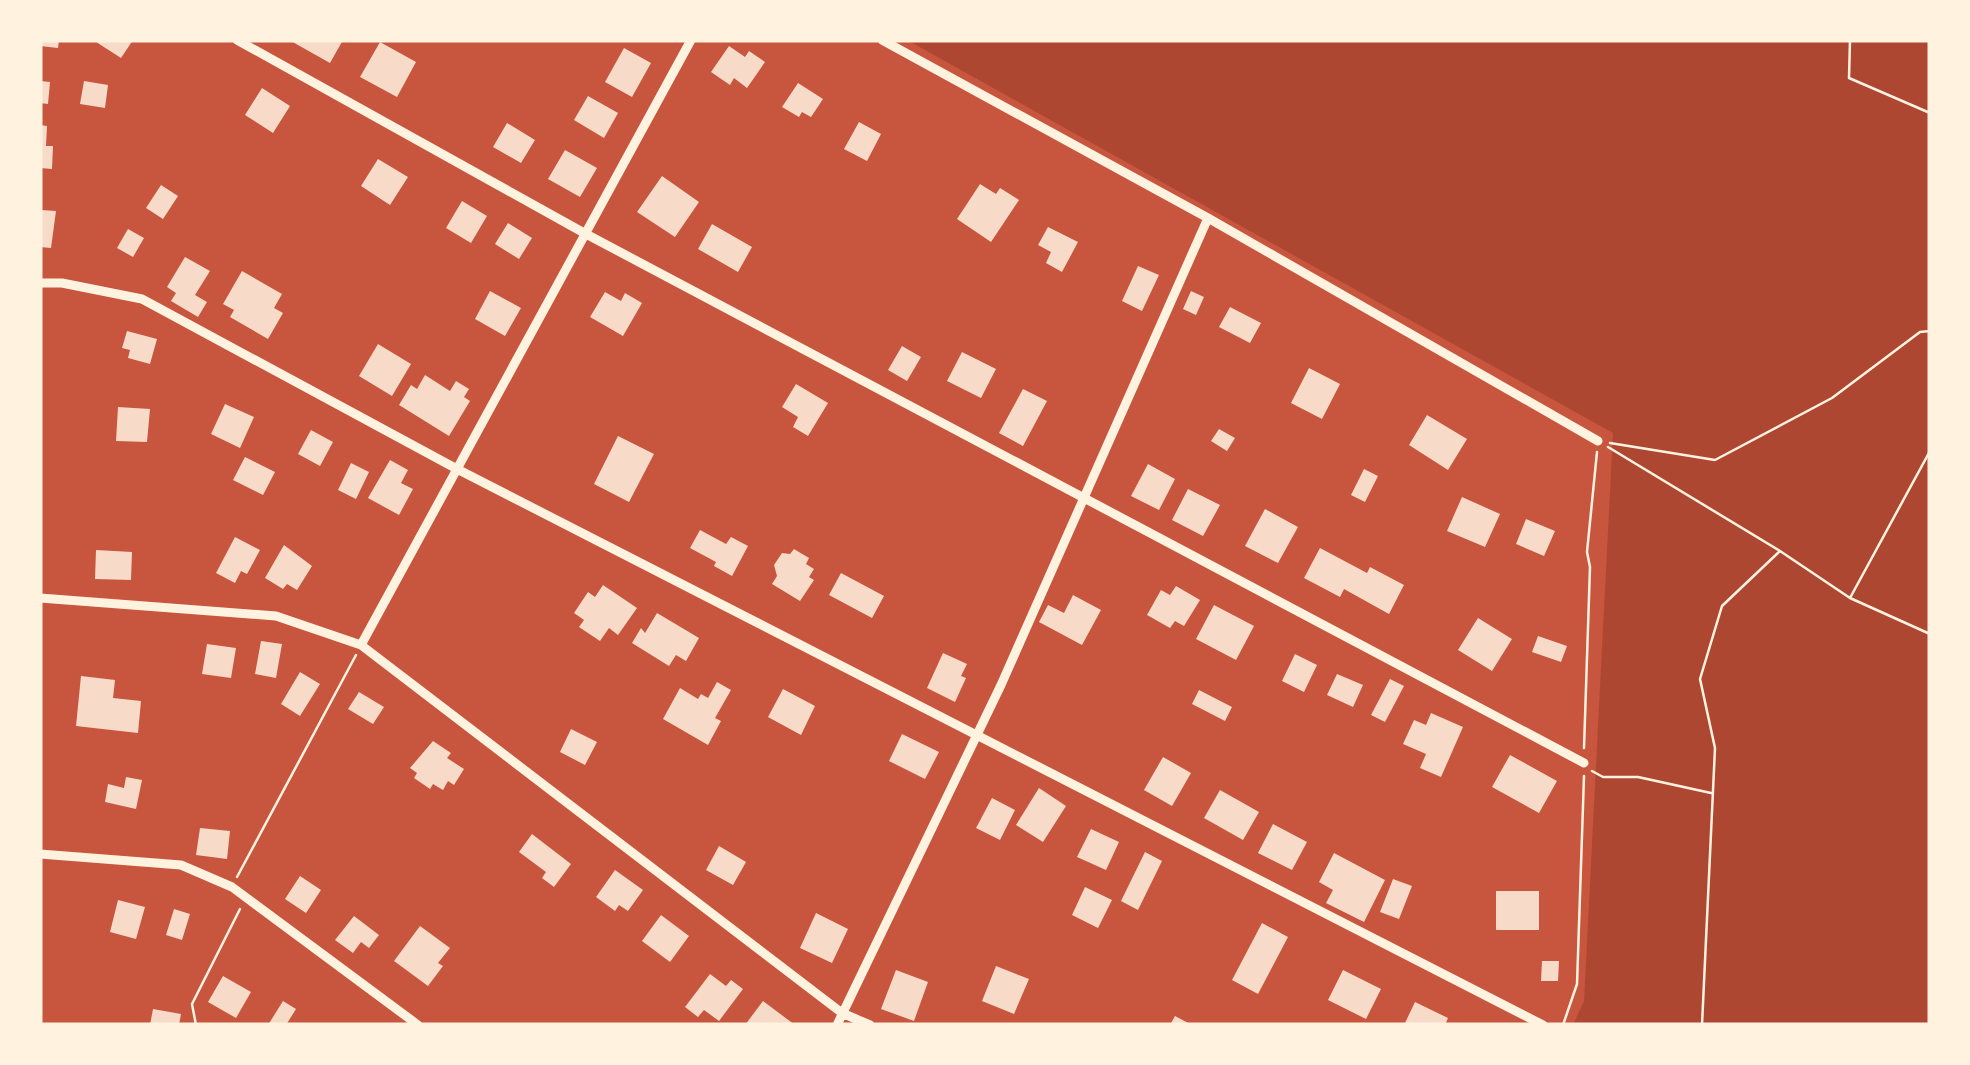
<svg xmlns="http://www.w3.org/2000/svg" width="1970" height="1065" font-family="Spectral,serif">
<rect width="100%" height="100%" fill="#c8553d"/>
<path fill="#ae4732" d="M907 40H1930V1025H1573L1584 1001 1613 433Z"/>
<path fill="#f7dbc8" d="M41 40H59L58 48 40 46Z
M93 40H133L121 58Z
M289 40H343L330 63Z
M380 42 416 62 397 97 360 77Z
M729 46 745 57 749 51 765 62 747 88 734 78 730 85 711 72Z
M624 48 651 63 632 97 605 82Z
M40 81 50 82 48 104 40 103Z
M84 81 108 85 105 108 80 104Z
M798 83 823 99 811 117 802 112 799 117 782 107Z
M262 88 290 106 273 133 245 115Z
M588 96 618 113 604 138 574 120Z
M859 122 881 134 867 161 844 149Z
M507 123 535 140 521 163 493 147Z
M40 125 47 126 46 146H53L52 169 40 168Z
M565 150 597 168 580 197 548 179Z
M378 159 408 177 390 205 361 186Z
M662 176 699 202 675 237 637 212Z
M980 184 996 194 1000 188 1019 200 991 242 957 219Z
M161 185 178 196 163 219 146 208Z
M462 201 487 216 471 243 446 228Z
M41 210 56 211 51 248 40 247Z
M508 223 532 238 519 259 495 244Z
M712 224 752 247 738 272 698 249Z
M1048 227 1078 242 1062 272 1046 263 1051 252 1038 245Z
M128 229 144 238 133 257 117 248Z
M185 257 210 271 195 295 207 302 198 317 171 301 176 293 167 287Z
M1138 266 1159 275 1142 311 1122 301Z
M242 271 282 294 274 308 283 313 268 339 230 317 234 310 223 304Z
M490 291 521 308 505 336 475 319Z
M1191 291 1204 297 1196 315 1183 309Z
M605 292 621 301 625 293 642 303 623 336 590 317Z
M1230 307 1261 323 1250 343 1219 327Z
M127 331 157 339 150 364 128 358 130 350 122 348Z
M378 344 411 364 392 396 359 376Z
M902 346 921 357 907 381 888 370Z
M962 352 996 369 981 398 947 381Z
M1309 368 1340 384 1322 419 1291 403Z
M425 375 450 391 456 381 469 389 464 397 470 401 449 436 399 405 411 385 417 389Z
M796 384 828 403 808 436 793 427 798 417 782 407Z
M1023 389 1047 401 1023 446 999 433Z
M225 404 254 417 240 448 211 434Z
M118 407 150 409 147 442 116 441Z
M1427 415 1467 439 1448 470 1409 445Z
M1219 429 1235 438 1227 451 1211 441Z
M311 430 333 442 320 466 298 454Z
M618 436 654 454 629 502 594 484Z
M245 457 275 472 263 495 233 480Z
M390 460 408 470 401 483 413 489 399 515 368 498Z
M351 463 369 472 356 499 338 490Z
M1148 464 1175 479 1159 510 1131 496Z
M1364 469 1378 476 1365 502 1351 495Z
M1188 489 1220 505 1203 536 1172 520Z
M1462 497 1500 514 1485 547 1447 531Z
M1265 509 1298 527 1278 563 1245 546Z
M1526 519 1555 531 1544 556 1516 544Z
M700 530 726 544 731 537 748 546 732 576 714 566 716 562 690 548Z
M235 537 260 550 247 574 241 571 235 583 216 573Z
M284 545 312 566 297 590 287 584 283 589 265 578Z
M1320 548 1367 573 1370 567 1404 585 1389 614 1344 589 1340 597 1304 578Z
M794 549 809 558 806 564 814 569 809 577 814 580 800 601 772 584 777 576 774 565 782 553 790 554Z
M96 550 132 552 131 580 95 579Z
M841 573 884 596 872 618 829 595Z
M603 585 637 608 618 635 609 628 600 641 579 627 584 620 574 613 588 592 595 597Z
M1176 586 1200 600 1184 626 1175 621 1170 628 1147 615 1161 590 1170 595Z
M1073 595 1101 610 1082 645 1039 622 1048 605 1064 613Z
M1214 605 1254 626 1236 660 1196 639Z
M657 613 699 638 686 661 676 655 669 666 632 643 641 628 645 633Z
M1478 618 1512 639 1492 671 1458 650Z
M1538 636 1567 646 1561 662 1532 652Z
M261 641 282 644 276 678 255 674Z
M207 644 236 648 231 678 202 674Z
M943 653 967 664 961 676 966 678 955 702 927 688Z
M1295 654 1317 665 1304 692 1282 681Z
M300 672 320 684 300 716 281 704Z
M1337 674 1363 685 1353 707 1327 695Z
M81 676 115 680 113 698 141 701 138 733 76 726Z
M1390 679 1404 686 1385 722 1371 715Z
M717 682 731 690 715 718 721 721 708 745 663 719 680 688 698 699 701 694 708 698Z
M783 689 815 706 801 735 768 717Z
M1199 690 1232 707 1225 721 1192 704Z
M359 692 384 707 373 724 348 709Z
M1431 713 1463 727 1441 777 1420 768 1426 754 1403 744 1414 720 1426 725Z
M571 729 597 742 585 765 560 752Z
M902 734 939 752 925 779 889 761Z
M433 741 451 753 447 758 464 769 454 785 448 781 443 790 433 784 430 789 414 778 417 773 410 768Z
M1510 755 1557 781 1539 813 1492 787Z
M1163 757 1191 773 1172 806 1144 790Z
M126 777 142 780 136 809 105 802 108 784 124 788Z
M1039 788 1066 806 1043 842 1016 825Z
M1220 790 1259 812 1243 840 1204 818Z
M992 798 1015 810 1000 840 976 828Z
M1273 824 1307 842 1292 870 1258 853Z
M200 828 230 831 227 859 196 855Z
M1091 829 1119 842 1106 870 1077 857Z
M532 834 571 864 554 887 542 878 546 872 519 852Z
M719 846 746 862 733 885 706 870Z
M1145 852 1162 861 1138 910 1121 901Z
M1334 853 1385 880 1364 922 1326 903 1333 890 1319 882Z
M615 870 643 890 628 911 619 905 615 911 596 897Z
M300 876 321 890 306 913 285 899Z
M1393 879 1412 886 1399 919 1380 912Z
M1085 887 1112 900 1098 928 1072 915Z
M1496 891H1539V930H1496Z
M118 900 145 907 136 939 110 932Z
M174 909 190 914 182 940 166 935Z
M816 913 848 929 832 963 800 948Z
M661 915 689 936 670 962 642 941Z
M354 916 379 935 369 948 361 942 353 953 335 940Z
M1262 923 1288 937 1258 994 1232 980Z
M420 926 450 948 438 963 443 966 428 986 394 961Z
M1542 961H1559L1558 981H1541Z
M996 966 1029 979 1014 1014 982 1001Z
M896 970 928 982 914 1021 881 1009Z
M1343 970 1381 989 1366 1019 1328 1000Z
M710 974 726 986 731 980 743 989 719 1021 704 1010 698 1017 685 1007Z
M223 976 251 992 236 1018 208 1002Z
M283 1001 296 1009 286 1025H268Z
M763 1001 795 1025H745Z
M1415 1002 1448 1018 1445 1025H1404Z
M153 1009 181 1014 179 1025H150Z
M1175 1016 1192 1025H1170Z"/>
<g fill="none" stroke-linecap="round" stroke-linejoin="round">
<path stroke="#fff3e0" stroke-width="2.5" d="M1850 40 1849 78 1930 113
M1610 443 1715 460 1832 398 1920 332 1930 331
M1608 447 1780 551 1850 598 1930 634
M1850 598 1930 451
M1584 748 1590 567 1587 552 1597 452
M1592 771 1603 777H1638L1711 793
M237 877 356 655
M196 1025 192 1004 240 909
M1563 1025 1577 984 1584 776
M1702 1025 1715 748 1700 679 1722 606 1780 551"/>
<path stroke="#fff3e0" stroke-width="9" d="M237 40 586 234 1584 763
M882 40 1208 218 1598 441
M40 283H62L142 299 457 469 1543 1025
M40 598 276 616 361 645 842 1013 870 1025
M361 645 691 40
M40 854 181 865 232 887 418 1025
M837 1025 1001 685 1208 218"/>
</g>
<rect width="1970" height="1065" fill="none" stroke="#fff3e0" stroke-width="85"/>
</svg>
